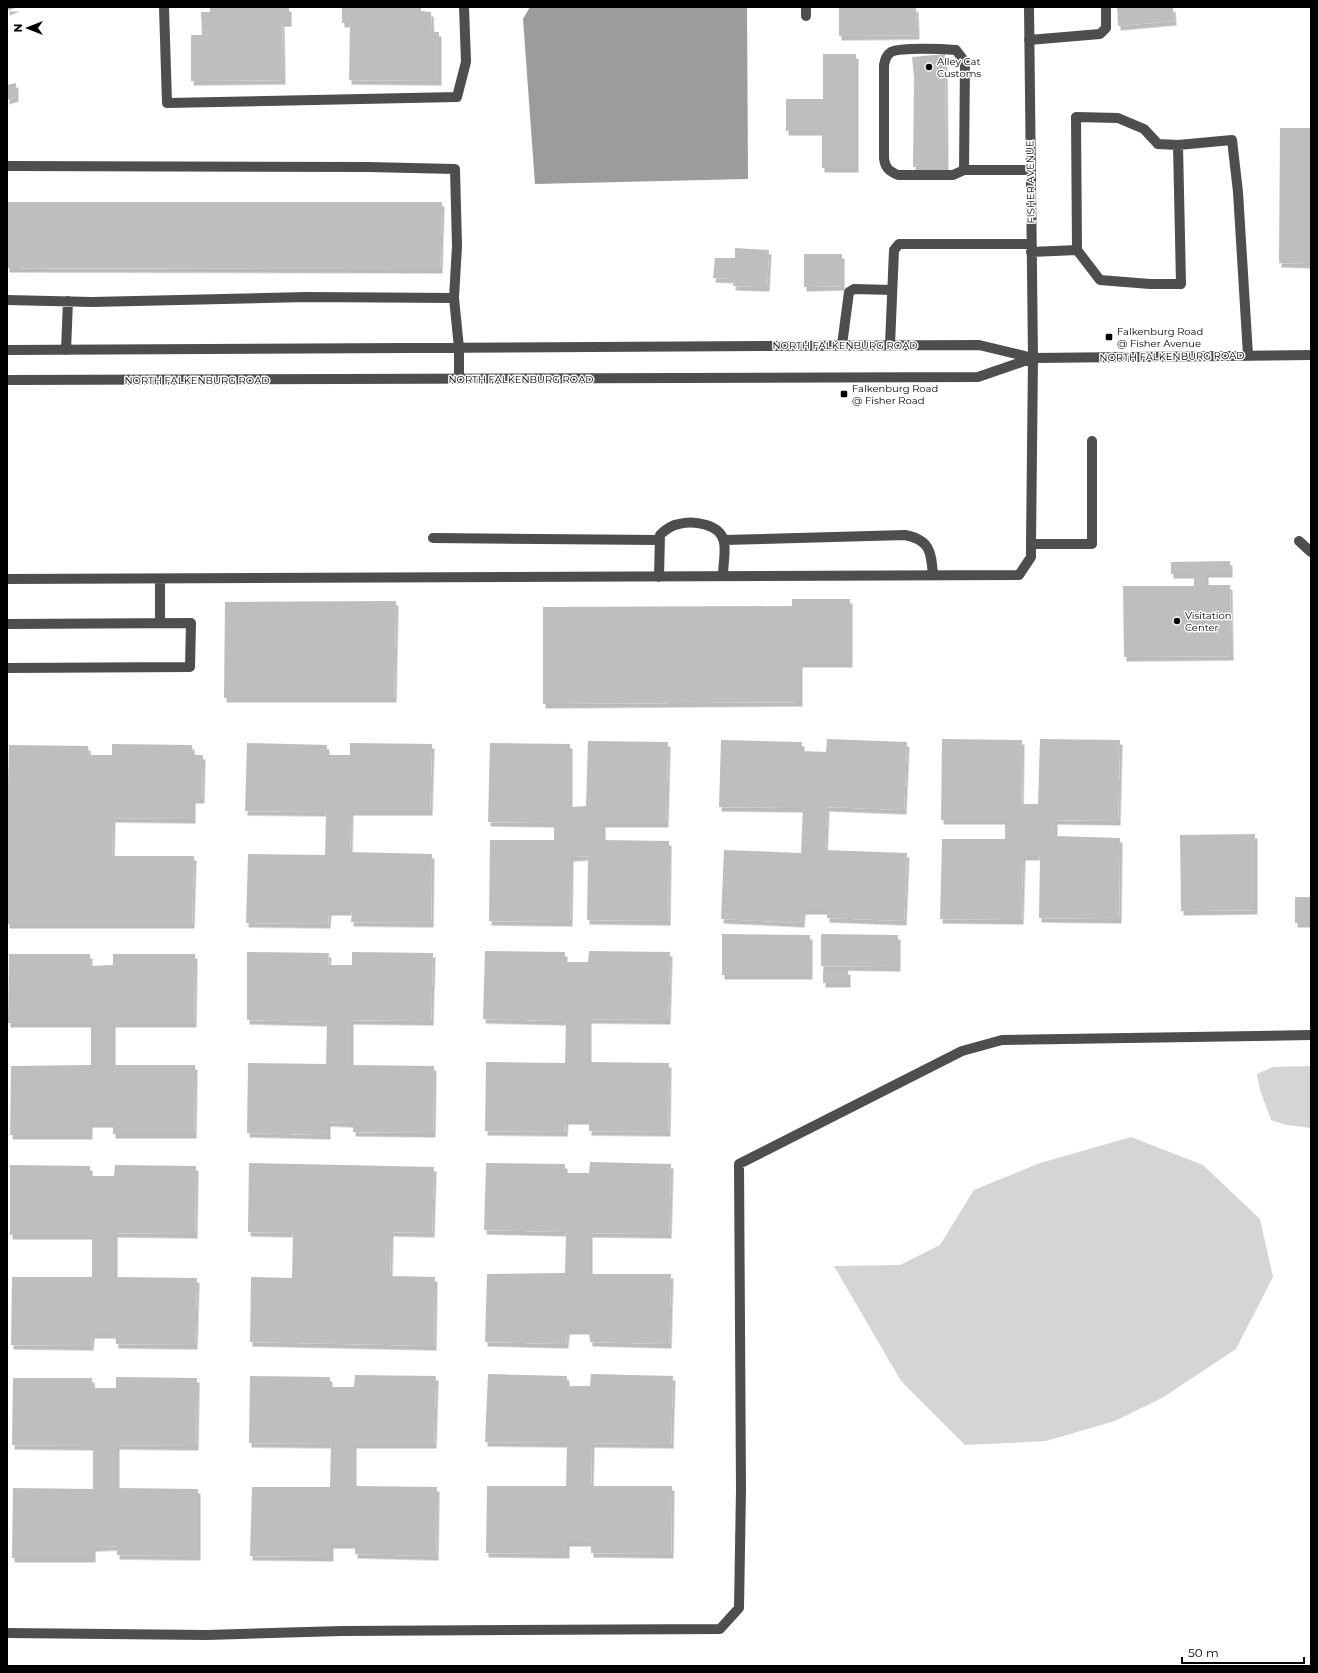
<svg xmlns="http://www.w3.org/2000/svg" width="1318" height="1673" font-family="Montserrat,sans-serif">
<defs>
<filter id="shadow"><feDropShadow dx="2.5" dy="4.5" stdDeviation="0" flood-color="#0004"/></filter>
</defs>
<rect width="100%" height="100%" fill="#fff"/>
<path fill="#d5d5d5" d="M1311 1066V1128L1286 1125 1271 1120 1260 1090 1257 1074 1273 1067Z
M1131 1137 1203 1165 1260 1219 1273 1277 1236 1349 1162 1398 1115 1421 1046 1441 965 1445 901 1381 834 1266 900 1265 940 1245 974 1190 1040 1163Z"/>
<path fill="#9c9c9c" d="M530 7H747L748 179 535 184 523 19Z"/>
<path fill="#bebebe" filter="url(#shadow)" d="M7 7H18L7 11Z
M210 7H289V22H282L283 80 191 81V35H202L201 12H210Z
M342 7H421V11L431 12 432 32H439V81L349 80 350 23H342Z
M839 7H916L917 35 839 36Z
M1117 7H1173L1174 21 1118 26Z
M823 54H856V168H822V131H786V99H823Z
M945 54 946 167H913L914 77 912 57Z
M16 83V97L7 100V85Z
M1280 128H1311V264L1279 263Z
M7 202H442L440 269 7 268Z
M735 248 769 250 767 287 733 286 734 279 713 278 715 258H735Z
M804 254H842V286L804 287Z
M1230 561V573H1206V585H1230L1231 656 1124 657 1123 586H1194V574H1171V562Z
M792 599H850V663H800V702L543 704V607L792 606Z
M396 601 394 698H224L225 602Z
M827 739 907 742 904 810 827 807 825 850 907 853 904 921 827 918V910H803L802 923 721 919 724 850 801 853 803 808 719 807 721 740 802 742V751L826 752Z
M942 739 1022 740 1021 804H1038L1040 739 1120 740 1118 821 1055 820V836L1120 838 1119 919 1039 918 1040 856H1023L1021 920 940 919 942 839H1005V820H941Z
M588 741 668 742 666 823H603V840L669 841 668 921 587 920 588 856 571 857 570 922 489 921 490 840H554V823L488 822 490 743 570 744V807L586 806Z
M247 743 327 745V755H350V743L432 744 430 811H351L350 852 432 854 431 923 351 922 352 911H329L328 924 246 923 248 854 325 855 326 812 245 811Z
M112 744 192 745 193 755H203L202 799H193V819L113 818 112 856H194L192 924H7V823L9 745 88 746 89 755H112Z
M1255 834V910L1181 911 1180 835Z
M1295 897H1311V923H1295Z
M722 934 810 935V975H722Z
M821 934 898 935V967L821 966Z
M485 951 565 952V962H588L589 951 670 952 668 1020 589 1019V1062L669 1063 668 1132 589 1131V1120H566L565 1132 485 1131 486 1062 565 1063 566 1021 483 1019Z
M247 952 329 953 328 965H352V952L433 953 431 1021 351 1020V1065L434 1066 433 1133 353 1132V1123L328 1122V1135L247 1133 248 1063 326 1064 327 1022 247 1020Z
M9 954H90V966L113 965V954H195L194 1023H113V1065H195L194 1134H113V1123H90V1135H10L11 1066 91 1065V1023H8Z
M823 970H848V983H823Z
M590 1162 671 1164 669 1234 590 1233V1274H671L669 1344 590 1342 589 1330H567L566 1344 485 1342 487 1274 565 1273 566 1232 484 1230 486 1163 565 1164V1173H589Z
M249 1163 434 1167 432 1233 391 1232 390 1276 435 1277 434 1346 250 1342 251 1277 292 1278 293 1233 248 1232Z
M10 1165 90 1166V1176H114L115 1165 196 1166 195 1234 115 1233V1277L197 1278 195 1345 116 1344 115 1334H92L91 1346 11 1345 12 1277H92V1235H10Z
M488 1374 567 1376V1386H590L591 1374 673 1376 671 1444 592 1443 591 1486H672L671 1554 591 1553V1542H567V1554L486 1553 487 1486H566L567 1443 485 1442Z
M355 1375 436 1376 434 1444H354V1486L437 1487 436 1556 355 1554V1544H331V1557L250 1556 252 1487H330L331 1444 249 1443 250 1376 330 1377V1387H354Z
M116 1377 197 1378 196 1446 117 1445V1488L198 1489V1556L117 1555V1546L93 1547V1558H12L13 1488 93 1489V1446L12 1445 13 1378H92L93 1388H116Z"/>
<g fill="none" stroke-linecap="round" stroke-linejoin="round">
<path stroke="#4e4e4e" stroke-width="10" d="M164 7 167 103 457 97 466 62 464 7
M806 7V16
M1029 40 1100 34 1106 28V7
M1178 145 1181 284H1150L1100 280 1077 250 1076 117 1118 118 1144 129 1158 144 1178 145 1232 140 1238 192 1248 355
M7 166 368 167 455 169 457 246 454 298
M964 170 965 62 956 50C944 49 901 47 891 52 886 55 885 60 884 65V158C885 168 889 171 898 175H953L964 170H1030
M1031 252 1077 250
M7 300 92 302 307 297 454 298 459 348V379
M842 345 849 292 854 289 892 290
M890 345 894 250 899 244H1031
M7 350 979 345 1033 358 1311 355
M66 350 68 301
M7 380 978 377 1033 358
M433 538 659 540
M724 540 905 535C931 540 931 553 933 575
M1299 541 1311 552
M1031 544H1092V441
M659 577 660 535C665 530 672 525 679 524 693 520 721 524 724 542 726 552 723 565 723 576
M7 579 1019 575 1031 557V544L1033 358 1029 7
M160 623V579
M7 624 191 623 190 667 7 668
M7 1633 207 1635 342 1631 720 1629 739 1608 741 1489 739 1164 962 1051 1002 1040 1311 1035"/>
</g>
<g fill="#000" stroke="#fff" stroke-width="1.5">
<circle cx="929" cy="67" r="4"/>
<rect x="1105" y="333" width="8" height="8" rx="2"/>
<rect x="840" y="390" width="8" height="8" rx="2"/>
<circle cx="1177" cy="621" r="4"/>
</g>
<g text-anchor="middle" stroke-width="3" stroke-linejoin="round" paint-order="stroke">
<g font-size="10" fill="#000" stroke="#fff" text-anchor="start">
<text x="937" y="65">Alley Cat<tspan x="937" dy="12">Customs</tspan></text>
<text x="1117" y="335">Falkenburg Road<tspan x="1117" dy="12">@ Fisher Avenue</tspan></text>
<text x="852" y="392">Falkenburg Road<tspan x="852" dy="12">@ Fisher Road</tspan></text>
<text x="1185" y="619">Visitation<tspan x="1185" dy="12">Center</tspan></text>
</g>
<g font-size="10" fill="#000" stroke="#fff">
<text transform="translate(1030 182) rotate(-91)" y="4">FISHER AVENUE</text>
<text x="845" y="349">NORTH FALKENBURG ROAD</text>
<text transform="translate(1172 356) rotate(-1)" y="4">NORTH FALKENBURG ROAD</text>
<text x="521" y="383">NORTH FALKENBURG ROAD</text>
<text x="197" y="384">NORTH FALKENBURG ROAD</text>
</g>
</g>
<rect width="1318" height="1673" fill="none" stroke="#000000" stroke-width="16"/>
<g transform="translate(28 28) rotate(270)" stroke="#ffffff" stroke-width="3" paint-order="stroke">
<path d="M0-3L7 15L0 10L-7 15Z" fill="#000000"/>
<text y="-6" font-size="11" font-weight="bold" text-anchor="middle" fill="#000000">N</text>
</g>
<path d="M1182 1657v6h122v-6" fill="none" stroke="#000000" stroke-width="2"/>
<text x="1188" y="1657" font-size="12" fill="#000000" stroke="#ffffff" stroke-width="3" paint-order="stroke">50 m</text>
</svg>
